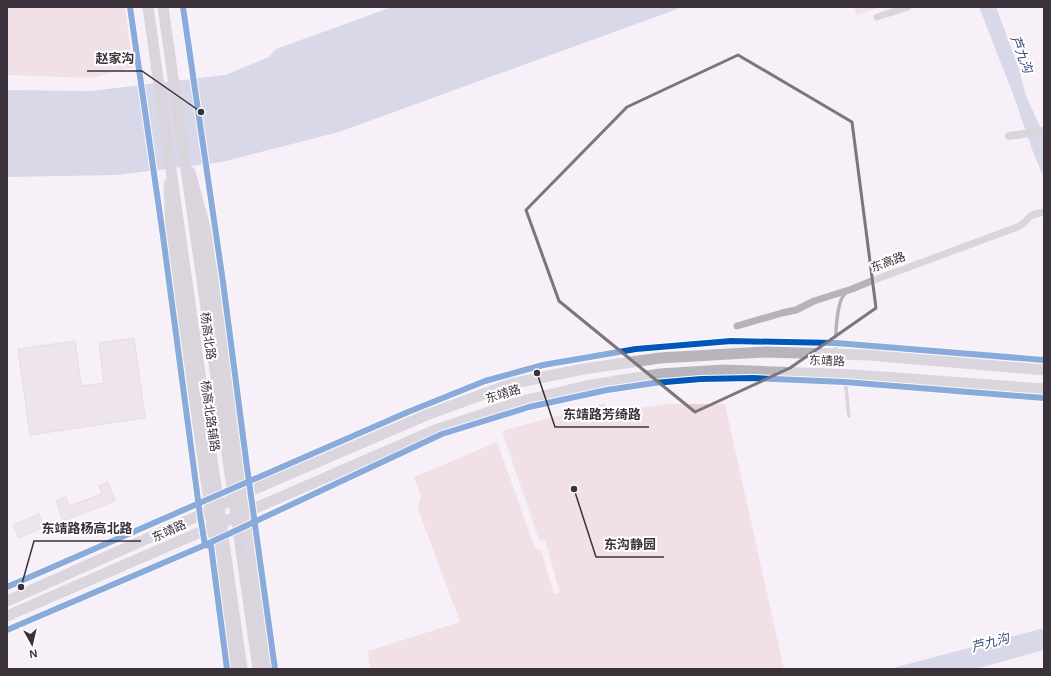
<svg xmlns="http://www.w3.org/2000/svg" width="1051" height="676" font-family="Arial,'Noto Sans SC',sans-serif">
<rect width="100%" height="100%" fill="#f8f0f8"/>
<path fill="#e8ced0" d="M7 7H125L133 67 91 78 7 75Z
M854 7H881L857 15Z
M605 403 607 412 667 404H725L784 669H370L368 651 460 622 418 509 421 496 414 477 497 442 535 548 541 550 554 594 560 593 545 541 539 540 502 431Z"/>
<path fill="#b3bad5" d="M392 7H683L339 132 222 162 117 175 7 177V90L91 91 225 75 269 57 276 49Z
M979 7H996L1019 69 1026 96 1044 135V178L1033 152 1013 94Z
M1044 628V650L976 669H889Z"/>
<path fill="#e3d6de" stroke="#cec3ca" d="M134 338 145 418 30 435 18 349 75 341 81 386 104 383 99 343Z
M108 482 115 501 63 521 56 501 66 497 69 506 102 494 99 486Z
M39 514 44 527 19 538 13 525Z"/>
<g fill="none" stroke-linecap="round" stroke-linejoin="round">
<path stroke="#b5b3b7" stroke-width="3.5" d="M846 293C836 299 835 341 836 352 837 360 843 368 844 376 847 389 847 402 849 416"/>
<path stroke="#b5b3b7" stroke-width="7" d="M877 17 908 7
M737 326 782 313 796 310 814 301 852 289 869 282 1020 226 1032 215 1044 212"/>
<path stroke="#b5b3b7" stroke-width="8" d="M1009 136 1044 131"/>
<path stroke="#b8b4bc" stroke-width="11" d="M190 172 206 231 269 669
M169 184 171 235 233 669
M7 601 200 515 250 491 429 414 511 384 539 378 583 369 660 358 766 352 869 355 1044 370
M7 616 435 430 519 402 586 386 660 374 723 370 855 375 1044 389"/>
<path stroke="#b6b2ba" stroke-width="11" d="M148 7 167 142
M163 7 182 141"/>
<path stroke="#b6b2ba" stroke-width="11" d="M182 141 258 669
M167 142 242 669"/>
<g stroke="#fff" stroke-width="8">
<path id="cycleway" d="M130 7 163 236 200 515 205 545 211 546 227 669
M183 7 223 282 247 467 275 669
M7 587 408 412 485 381 543 365 636 349 731 341 836 343 1044 360
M7 630 205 545 442 434 529 407 607 390 654 383 701 379 753 378 845 382 1044 398"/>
</g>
<use href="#cycleway" stroke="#0057b8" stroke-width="6"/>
</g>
<path d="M0 0H1051V676H0ZM738 55 852 122 876 308 790 368 695 412 559 301 526 210 627 107Z" fill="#f8f0f8" fill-opacity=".55" fill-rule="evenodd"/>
<path fill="none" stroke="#7d747d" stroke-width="3" stroke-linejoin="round" d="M738 55 852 122 876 308 790 368 695 412 559 301 526 210 627 107Z"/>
<g text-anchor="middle" stroke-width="4" stroke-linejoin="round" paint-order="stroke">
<g font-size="12" fill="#3b313b" stroke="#fff">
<text transform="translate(888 262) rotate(-20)" y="4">东高路</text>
<text transform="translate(208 336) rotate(82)" y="4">杨高北路</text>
<text transform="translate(827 361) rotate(2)" y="4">东靖路</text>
<text transform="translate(503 394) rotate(-17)" y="4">东靖路</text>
<text transform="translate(210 416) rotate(82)" y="4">杨高北路辅路</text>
<text transform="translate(169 531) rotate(-24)" y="4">东靖路</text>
</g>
<g font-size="13" font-style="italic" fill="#3b4c7d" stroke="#fff">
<text transform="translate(1022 54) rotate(69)" y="5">芦九沟</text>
<text transform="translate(990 642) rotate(-15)" y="5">芦九沟</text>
</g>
</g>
<path fill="none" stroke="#3b313b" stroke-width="1.5" d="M201 112L142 71H87M537 373L555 427H649M21 587L34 541H141M574 489L596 557H664"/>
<g fill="#3b313b" stroke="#fff" stroke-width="1.5">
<circle cx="201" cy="112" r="4"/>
<circle cx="537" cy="373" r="4"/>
<circle cx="21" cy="587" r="4"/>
<circle cx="574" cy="489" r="4"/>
</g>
<g font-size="13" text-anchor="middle" font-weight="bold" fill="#3b313b" stroke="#fff" stroke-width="4" stroke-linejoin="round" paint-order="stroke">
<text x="115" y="63">赵家沟</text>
<text x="602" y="419">东靖路芳绮路</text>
<text x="87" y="533">东靖路杨高北路</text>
<text x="630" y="549">东沟静园</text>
</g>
<rect width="1051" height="676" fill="none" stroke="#3b313b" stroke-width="16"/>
<g transform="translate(32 644) rotate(172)" stroke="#ffffff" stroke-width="3" paint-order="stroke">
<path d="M0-3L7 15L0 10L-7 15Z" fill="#3b313b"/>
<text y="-6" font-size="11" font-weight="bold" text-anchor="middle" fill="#3b313b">N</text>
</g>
</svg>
